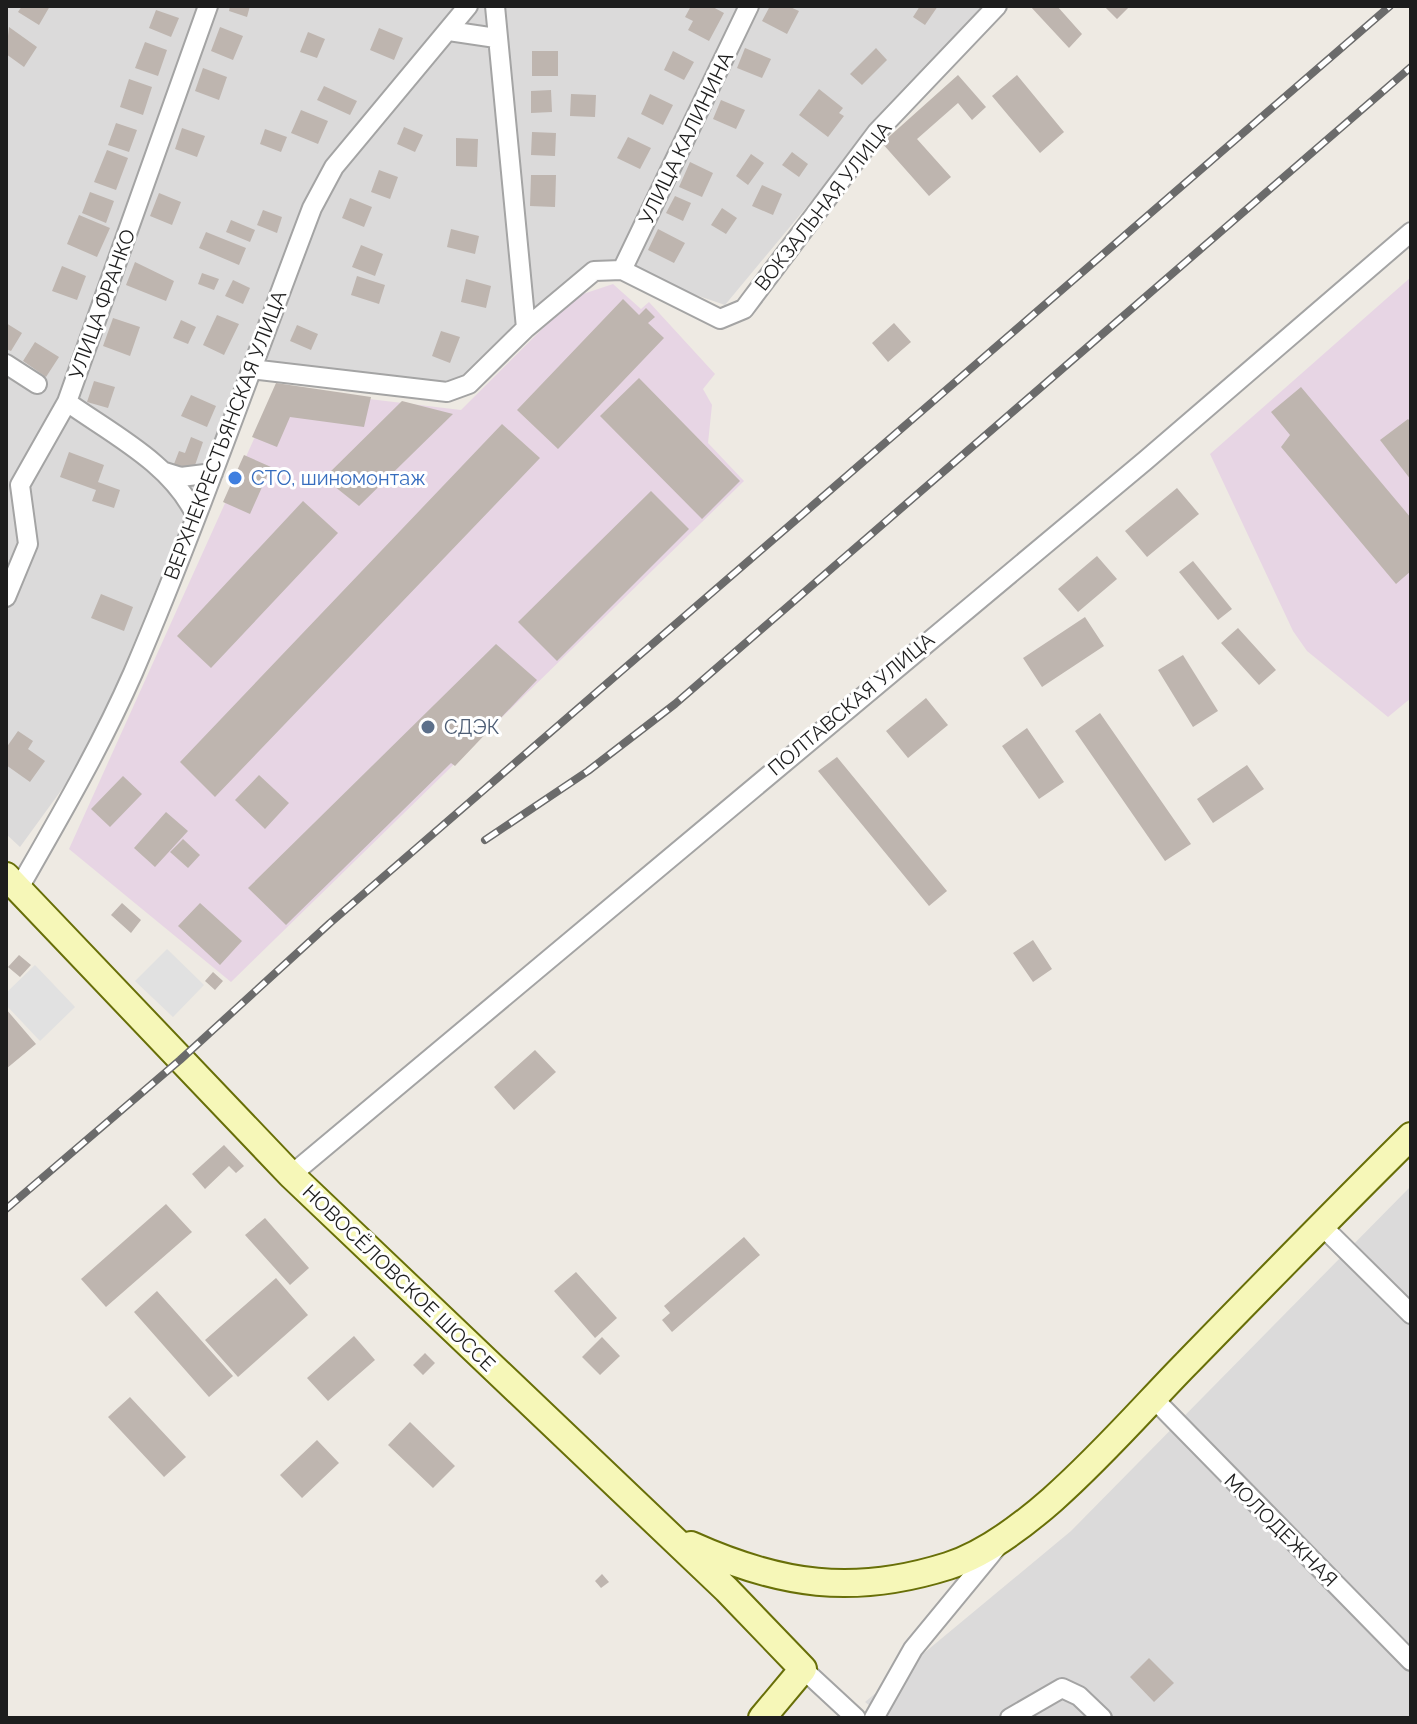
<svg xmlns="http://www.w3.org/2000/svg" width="1417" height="1724" font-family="Raleway,sans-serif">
<rect width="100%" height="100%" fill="#eeeae3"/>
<path fill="#dbdada" d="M6 6H989L897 98 725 305 594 260 453 387 245 364 208 464 103 717 76 770 20 847 6 834Z
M1411 1186V1718H885L865 1702 1071 1531Z"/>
<path fill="#e7d5e4" d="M1411 277V698L1388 717 1307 651 1293 631 1210 454Z
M613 284 641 309 649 302 715 374 703 389 712 405 708 443 744 481 231 982 69 849 277 388 461 410 574 297Z"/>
<path fill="#e1e1e1" d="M167 949 204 985 173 1017 135 981Z
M35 965 75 1007 40 1041 6 1005V993Z"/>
<path fill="#beb5af" d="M22 6H50L39 25 18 12Z
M230 6H250L247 17 229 11Z
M691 6H711L724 13 709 41 688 30 693 21 685 17Z
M770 6H788L799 11 787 34 762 21Z
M920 6H938L925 25 913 17Z
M1030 6H1057L1082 34 1069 48Z
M1104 6H1130L1117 19Z
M156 10 179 18 171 37 149 28Z
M9 27 37 47 24 67 6 54Z
M220 27 243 36 233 60 211 51Z
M379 28 403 38 394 60 370 50Z
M308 32 325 39 317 58 300 52Z
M145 42 167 50 158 76 135 68Z
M745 48 771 59 762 78 737 68Z
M876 48 887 60 862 85 850 74Z
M532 51H558V76H532Z
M673 51 694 62 684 80 664 70Z
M203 68 227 77 219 100 195 91Z
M958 75 986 107 972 120 958 103 917 139 951 177 929 196 882 143Z
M1017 75 1064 132 1040 153 992 96Z
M129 79 152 87 143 115 120 107Z
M324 86 357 101 350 115 317 100Z
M819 89 843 108 839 113 844 116 828 137 799 115Z
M551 90 552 112 531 113V91Z
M571 94 596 95 595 117 570 116Z
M650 94 673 105 663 125 641 114Z
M721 100 745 110 736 129 713 119Z
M301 110 328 121 318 144 291 133Z
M116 123 137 130 129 152 108 145Z
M404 127 423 135 415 152 397 144Z
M182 128 205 136 197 157 175 149Z
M265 129 287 137 281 152 260 144Z
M532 132 556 133 555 156 531 155Z
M628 137 651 148 640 169 617 158Z
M456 138 478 139 477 167 456 166Z
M107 150 128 158 116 190 94 182Z
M792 152 808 164 799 177 782 165Z
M751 154 764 163 748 185 736 176Z
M690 162 713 173 702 197 679 187Z
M379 170 398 177 390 199 371 192Z
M531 175H556L555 207 530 206Z
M762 185 782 194 773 215 752 206Z
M90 192 114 201 106 223 82 213Z
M159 193 181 202 172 225 150 216Z
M675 196 691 203 683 221 666 213Z
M350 198 372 207 364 227 342 218Z
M722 208 737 218 726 234 711 225Z
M263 210 282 217 277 233 257 225Z
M79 215 110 228 97 257 67 244Z
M231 220 255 230 250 242 226 232Z
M451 229 479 236 475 254 447 247Z
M658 229 685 243 674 263 648 250Z
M206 232 246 248 239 265 199 248Z
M361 245 383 254 375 276 352 267Z
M135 262 174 281 166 301 126 285Z
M62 266 86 276 77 300 52 291Z
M202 273 219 279 214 290 198 284Z
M357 276 385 285 379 304 351 295Z
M466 279 491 286 486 308 461 302Z
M233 280 250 288 243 304 225 296Z
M623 299 639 315 646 308 655 317 648 323 664 338 558 449 517 410Z
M217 315 239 324 224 355 203 345Z
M113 318 140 327 130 356 103 346Z
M181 320 196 327 188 344 173 338Z
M6 323 22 333 11 351 6 349Z
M894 323 911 342 888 362 872 343Z
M297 325 318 334 311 350 290 341Z
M441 331 460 337 450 363 432 356Z
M35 342 59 357 46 377 23 361Z
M639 378 740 481 702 519 600 416Z
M94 381 115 387 108 408 87 402Z
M276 383 371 397 364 427 290 417 277 447 252 437Z
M1301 387 1411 518V571L1396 584 1281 447 1290 435 1271 412Z
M191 395 216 406 207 427 181 416Z
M402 401 453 414 359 506 324 478Z
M1408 419 1411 422V480L1380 440Z
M502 424 540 458 215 797 180 762Z
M191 437 203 442 193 471 174 464 179 451 185 453Z
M69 452 104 465 98 482 120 490 114 508 92 501 96 490 60 477Z
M244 455 271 467 250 514 223 502Z
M1177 488 1199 514 1147 557 1125 531Z
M651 491 689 529 557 661 518 622Z
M303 501 338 533 211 668 177 636Z
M1097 556 1117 579 1078 612 1058 589Z
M1193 561 1232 609 1218 620 1179 572Z
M101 594 133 607 124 631 91 618Z
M1085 617 1104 646 1042 687 1023 658Z
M1238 628 1276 670 1259 685 1221 643Z
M496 644 537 680 455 766 451 763 286 925 248 888Z
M1183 655 1218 711 1193 727 1158 670Z
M926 698 948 725 908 758 886 731Z
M1100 713 1191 844 1165 861 1075 731Z
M1027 728 1064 782 1039 799 1002 746Z
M18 731 33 741 28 749 45 761 30 782 6 765V748Z
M837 757 947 891 929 906 818 771Z
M1247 765 1264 789 1213 823 1197 799Z
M259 775 289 803 265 829 235 800Z
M123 776 142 794 110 827 91 809Z
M166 812 188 831 155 867 134 848Z
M183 839 200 855 188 868 170 852Z
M122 903 141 920 131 933 111 915Z
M200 903 242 941 220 965 178 926Z
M1033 940 1052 969 1033 982 1013 953Z
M19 955 31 965 20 977 8 967Z
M213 972 223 981 215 990 205 981Z
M6 1009 36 1044 6 1069Z
M535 1050 556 1072 514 1110 494 1087Z
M224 1145 244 1166 236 1173 229 1166 205 1189 192 1174Z
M166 1204 192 1232 106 1307 81 1279Z
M265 1218 309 1268 290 1285 245 1235Z
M744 1237 760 1255 672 1332 662 1320 670 1313 664 1306Z
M576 1272 617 1318 595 1338 554 1291Z
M276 1278 308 1315 238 1377 205 1340Z
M157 1291 233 1376 209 1397 134 1312Z
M354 1336 375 1360 328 1401 307 1378Z
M602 1337 620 1356 600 1375 582 1357Z
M425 1353 435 1363 423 1375 413 1365Z
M130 1397 186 1457 164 1477 108 1417Z
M410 1422 455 1466 433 1488 388 1445Z
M317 1440 339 1463 302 1498 280 1475Z
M602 1574 609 1582 601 1588 595 1581Z
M1149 1658 1174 1683 1154 1702 1130 1677Z"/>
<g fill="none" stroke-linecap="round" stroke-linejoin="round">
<g stroke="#a4a4a4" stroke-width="22">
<path id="minor" d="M495 6 526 328
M449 31 496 38
M622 270 749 6
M6 364 37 384
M251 369 447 392 469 384 526 328 594 271 622 270 720 319 744 309 877 132 997 6
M67 402C112 434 172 464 196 516
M165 472 181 477 213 473
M6 597 28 544 20 485 67 402 208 6
M19 888C59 818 100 748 133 673 198 521 253 363 312 208L334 167 468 6
M291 1175 1146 460 1411 232
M1321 1225 1411 1314
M1153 1398 1411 1661
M803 1669 856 1718
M874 1718 913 1649 997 1547
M1010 1718 1062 1688 1079 1696 1102 1718"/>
</g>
<g stroke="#686f08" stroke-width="30">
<path id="secondary" d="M6 876 291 1175 727 1590 803 1669 762 1718
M691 1545C780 1585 853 1596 948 1566 1032 1539 1124 1427 1186 1364 1261 1287 1335 1211 1411 1136"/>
</g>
<use href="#minor" stroke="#fff" stroke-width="18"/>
<use href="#secondary" stroke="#f6f7b8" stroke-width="26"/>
<g stroke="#6b6b6b" stroke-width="8">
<path id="rail" d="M485 840 588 771 675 704 1411 67
M6 1209 180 1060 330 923 1390 6"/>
</g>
<use href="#rail" stroke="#fff" stroke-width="5" stroke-dasharray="15" stroke-linecap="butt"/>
</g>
<circle fill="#3f7fe0" stroke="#fff" stroke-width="3" cx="235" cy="478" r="8"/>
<circle fill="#5c6f8a" stroke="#fff" stroke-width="3" cx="428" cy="727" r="8"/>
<g text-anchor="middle" stroke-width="6" stroke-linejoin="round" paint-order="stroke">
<g font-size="20" fill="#1d1d1d" stroke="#fff">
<text transform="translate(686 138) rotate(-64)" y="7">УЛИЦА КАЛИНИНА</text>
<text transform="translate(823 206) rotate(-52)" y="7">ВОКЗАЛЬНАЯ УЛИЦА</text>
<text transform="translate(102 304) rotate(-70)" y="7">УЛИЦА ФРАНКО</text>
<text transform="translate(225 435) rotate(-69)" y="7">ВЕРХНЕКРЕСТЬЯНСКАЯ УЛИЦА</text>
<text transform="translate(851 704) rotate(-40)" y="7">ПОЛТАВСКАЯ УЛИЦА</text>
<text transform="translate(399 1278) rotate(44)" y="7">НОВОСЁЛОВСКОЕ ШОССЕ</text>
<text transform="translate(1281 1530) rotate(45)" y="7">МОЛОДЕЖНАЯ</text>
</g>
<g font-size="20" fill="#366cbe" stroke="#fff" text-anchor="start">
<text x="251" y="485">СТО, шиномонтаж</text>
</g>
<g font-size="20" fill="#4e5e75" stroke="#fff" text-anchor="start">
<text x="444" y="734">СДЭК</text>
</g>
</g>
<rect width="1417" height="1724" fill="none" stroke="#1d1d1d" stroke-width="16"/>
</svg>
